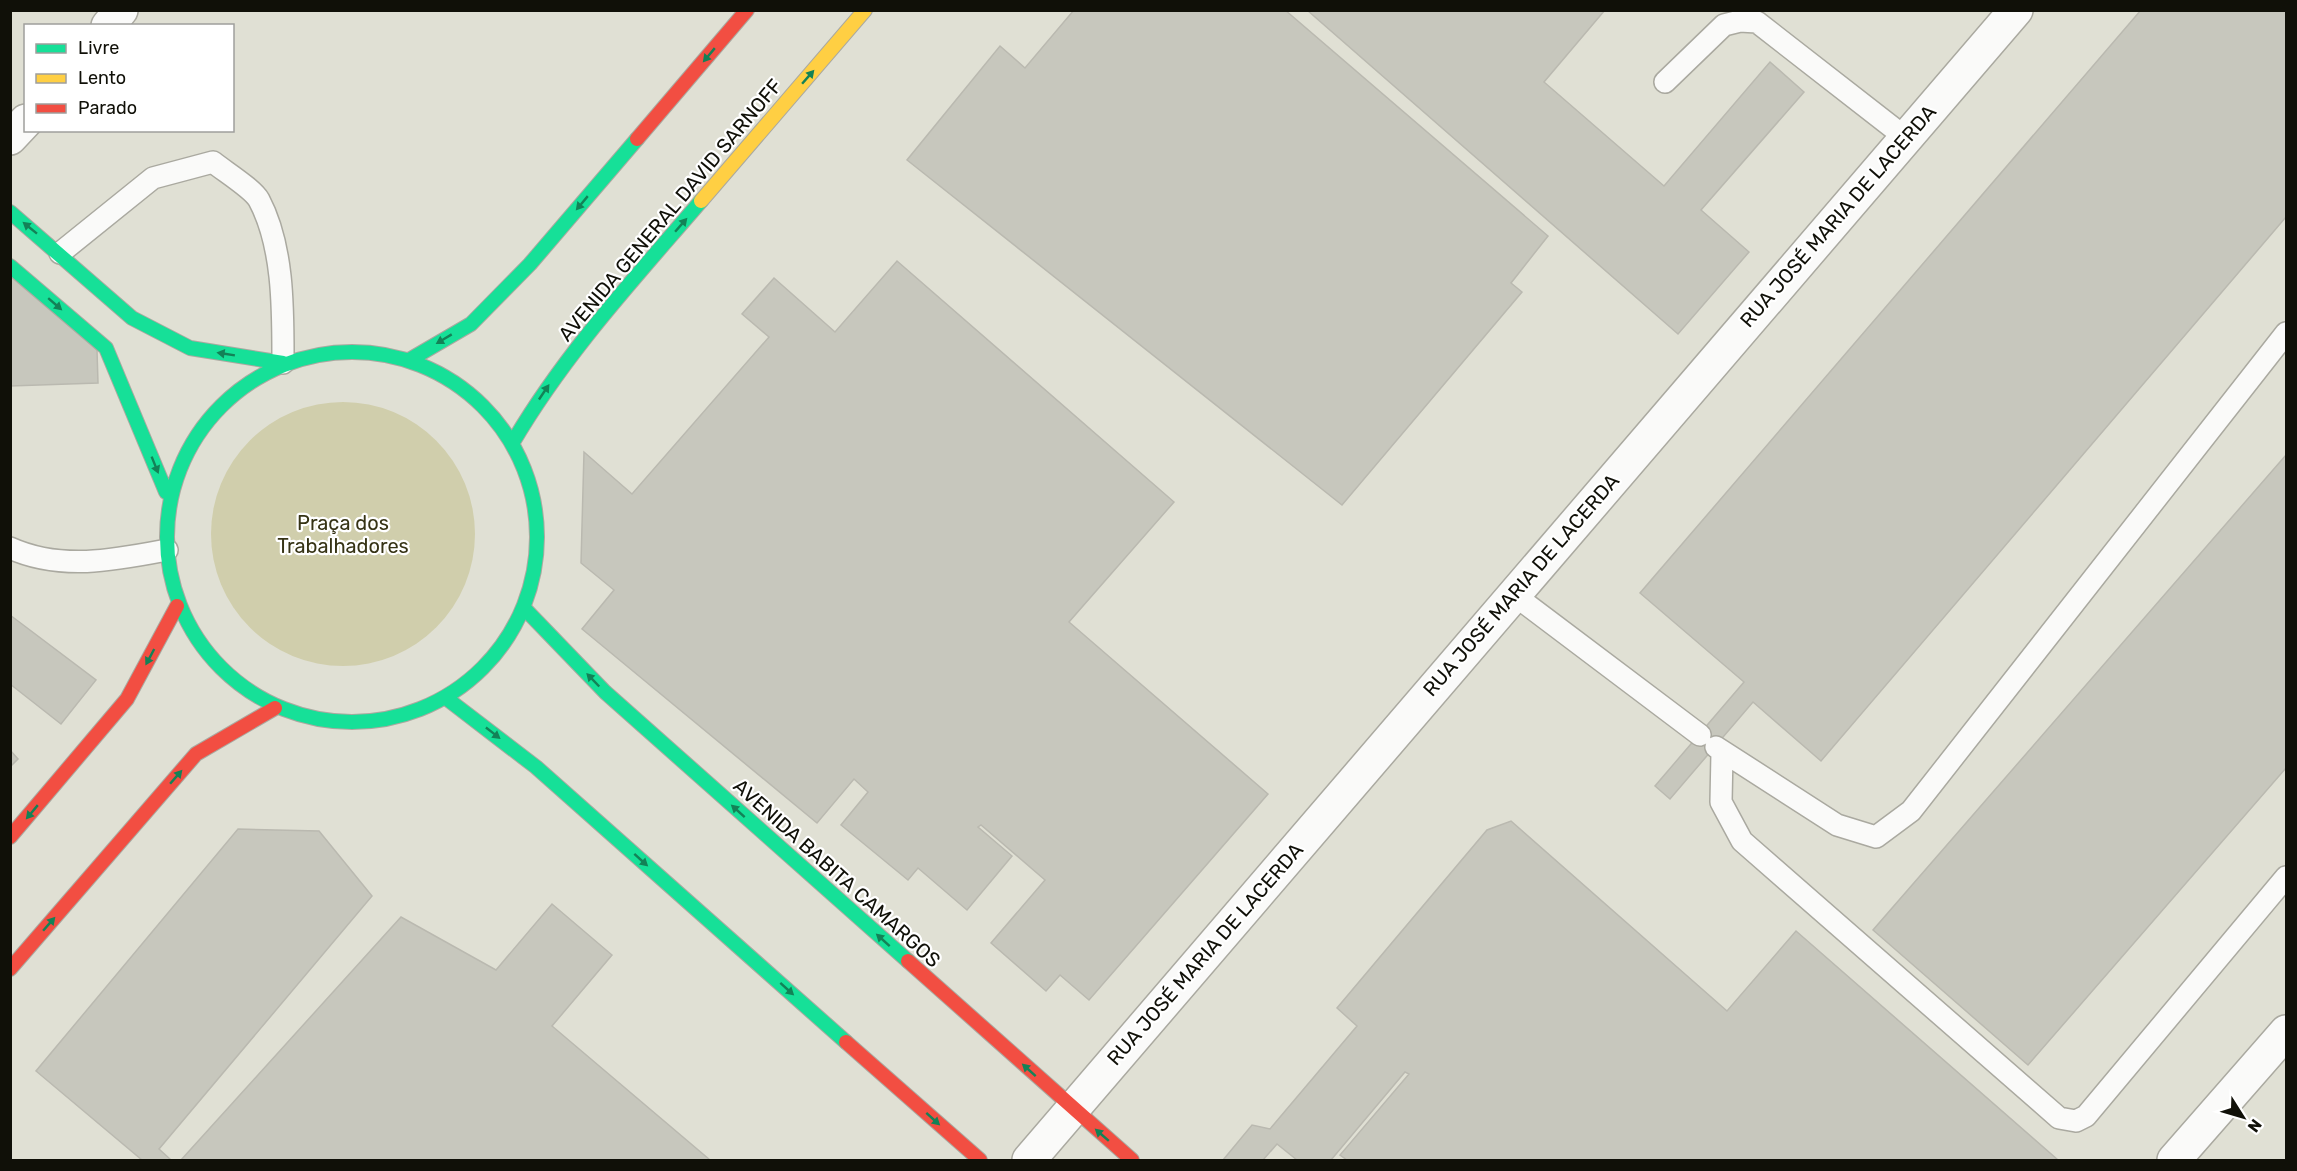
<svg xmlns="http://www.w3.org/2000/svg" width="2297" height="1171" font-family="Rubik,sans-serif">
<rect width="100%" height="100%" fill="#e0e0d4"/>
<path fill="#d0ceac" d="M211 534a132 132 0 1 1 264 0a132 132 0 1 1-264 0Z"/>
<path fill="#c7c7bd" stroke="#bab9b0" stroke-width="1.5" d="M1074 10H1285L1548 236 1511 283 1522 292 1342 505 907 160 1000 46 1025 68Z
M1307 10H1605L1544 82 1664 186 1770 62 1804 92 1701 210 1749 252 1678 334Z
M2141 10H2286V217L1821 761 1753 702 1670 799 1655 786 1744 682 1640 593Z
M897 261 1174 502 1069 622 1268 794 1089 1000 1060 975 1046 991 991 943 1045 880 981 825 978 827 1012 856 967 910 918 868 908 880 841 825 868 792 854 779 817 823 582 629 614 590 581 563 584 452 632 494 769 337 742 314 774 278 835 332Z
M10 276 97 350 98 383 10 386Z
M2286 455V768L2028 1065 1873 930Z
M10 615 96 680 61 724 10 684Z
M10 750 18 759 10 767Z
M1511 821 1727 1011 1796 931 2058 1160H1347L1340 1155 1409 1074 1405 1072 1331 1160H1297L1277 1144 1263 1160H1223L1252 1125 1270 1129 1357 1026 1337 1008 1487 830Z
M238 829 319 831 372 896 159 1149 171 1160H142L36 1071Z
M552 904 612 955 552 1026 710 1160H181L401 917 496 970Z"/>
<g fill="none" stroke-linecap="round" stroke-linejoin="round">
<g stroke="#aaa9a0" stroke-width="24">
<path id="lane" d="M1665 82 1724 25 1740 21 1757 22 1906 138
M60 253 153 178 213 162C224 171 253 189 259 200 284 247 283 311 283 363
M10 548C61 571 115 560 167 550
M1513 594 1700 735
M1716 747 1837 825 1876 837 1911 811 2286 333
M1722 753 1721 802 1742 841 2059 1118 2076 1121 2086 1116 2286 877"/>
</g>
<g stroke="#aaa9a0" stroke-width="36">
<path id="street" d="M108 26 121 10
M10 138 26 121
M1029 1160 2016 10
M2174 1160 2286 1032"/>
</g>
<g stroke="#aaa9a0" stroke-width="16">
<path id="fast" d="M10 212 132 318 190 348 283 363
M10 266 106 348 166 492
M167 537a185 185 0 1 1 370 0a185 185 0 1 1-370 0Z
M411 359 471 324 530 264 637 139
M513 442C566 352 634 279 701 201
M524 608 605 692 908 961
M446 698 536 767 846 1042"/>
</g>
<g stroke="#aaa9a0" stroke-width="16">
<path id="slow" d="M701 201 865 10"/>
</g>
<g stroke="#aaa9a0" stroke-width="16">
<path id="jam" d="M637 139 747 10
M10 837 127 699 177 606
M908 961 1132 1160
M10 969 196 754 275 708
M846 1042 980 1160"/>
</g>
<use href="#lane" stroke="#fafaf9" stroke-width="21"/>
<use href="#street" stroke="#fafaf9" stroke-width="33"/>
<use href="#fast" stroke="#16e098" stroke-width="14"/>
<use href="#slow" stroke="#ffcf43" stroke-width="14"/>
<use href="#jam" stroke="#f24e42" stroke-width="14"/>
</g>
<defs><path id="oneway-solid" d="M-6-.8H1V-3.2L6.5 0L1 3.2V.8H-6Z" transform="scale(1.5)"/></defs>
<g fill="#138257">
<use href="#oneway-solid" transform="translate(709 55) rotate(130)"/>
<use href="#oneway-solid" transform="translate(808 77) rotate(-49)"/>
<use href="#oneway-solid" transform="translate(582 203) rotate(130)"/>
<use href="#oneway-solid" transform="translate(681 225) rotate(-49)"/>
<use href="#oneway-solid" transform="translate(30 228) rotate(-141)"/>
<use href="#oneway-solid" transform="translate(55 304) rotate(41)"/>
<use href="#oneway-solid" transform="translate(444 339) rotate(149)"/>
<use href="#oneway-solid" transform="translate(226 354) rotate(-171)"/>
<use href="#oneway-solid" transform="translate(544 392) rotate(-56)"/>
<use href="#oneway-solid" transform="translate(155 465) rotate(68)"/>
<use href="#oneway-solid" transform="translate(150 657) rotate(118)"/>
<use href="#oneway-solid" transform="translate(593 680) rotate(-134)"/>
<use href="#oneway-solid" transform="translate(493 733) rotate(38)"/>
<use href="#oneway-solid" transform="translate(176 777) rotate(-49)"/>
<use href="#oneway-solid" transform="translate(738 811) rotate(-138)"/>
<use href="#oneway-solid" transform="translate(32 812) rotate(130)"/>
<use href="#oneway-solid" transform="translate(641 860) rotate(42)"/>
<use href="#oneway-solid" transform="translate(49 924) rotate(-49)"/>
<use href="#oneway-solid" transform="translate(883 940) rotate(-138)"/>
<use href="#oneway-solid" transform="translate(787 989) rotate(42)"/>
<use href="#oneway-solid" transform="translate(1029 1070) rotate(-138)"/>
<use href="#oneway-solid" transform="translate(933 1119) rotate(42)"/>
<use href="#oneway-solid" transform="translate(1102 1135) rotate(-139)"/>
</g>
<g text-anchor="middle" stroke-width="4.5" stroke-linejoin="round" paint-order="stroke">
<g font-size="20" fill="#101008" stroke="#fff">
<text transform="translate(670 210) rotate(-50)" y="7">AVENIDA GENERAL DAVID SARNOFF</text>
<text transform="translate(1838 216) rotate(-49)" y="7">RUA JOSÉ MARIA DE LACERDA</text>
<text transform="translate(1521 585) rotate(-49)" y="7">RUA JOSÉ MARIA DE LACERDA</text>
<text transform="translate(837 873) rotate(42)" y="7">AVENIDA BABITA CAMARGOS</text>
<text transform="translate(1205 954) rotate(-49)" y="7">RUA JOSÉ MARIA DE LACERDA</text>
</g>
<g font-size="20" fill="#363315" stroke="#fff">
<text x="343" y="530">Praça dos<tspan x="343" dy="23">Trabalhadores</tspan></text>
</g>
</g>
<rect width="2297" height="1171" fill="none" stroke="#101008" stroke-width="24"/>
<rect x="24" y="24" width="210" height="108" fill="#ffffff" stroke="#9f9f9c" stroke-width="1.5"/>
<rect x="36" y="44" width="30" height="9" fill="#16e098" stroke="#9f9f9c" stroke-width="1.5"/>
<text x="78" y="54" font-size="18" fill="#101008">Livre</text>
<rect x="36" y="74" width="30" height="9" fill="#ffcf43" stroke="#9f9f9c" stroke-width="1.5"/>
<text x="78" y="84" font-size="18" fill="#101008">Lento</text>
<rect x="36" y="104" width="30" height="9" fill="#f24e42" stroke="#9f9f9c" stroke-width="1.5"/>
<text x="78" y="114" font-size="18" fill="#101008">Parado</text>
<g transform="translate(2243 1117) rotate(127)" stroke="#ffffff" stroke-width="4.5" paint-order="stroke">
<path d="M0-4.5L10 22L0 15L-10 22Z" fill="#101008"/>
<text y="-9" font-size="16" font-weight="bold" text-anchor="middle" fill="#101008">N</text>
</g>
</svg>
